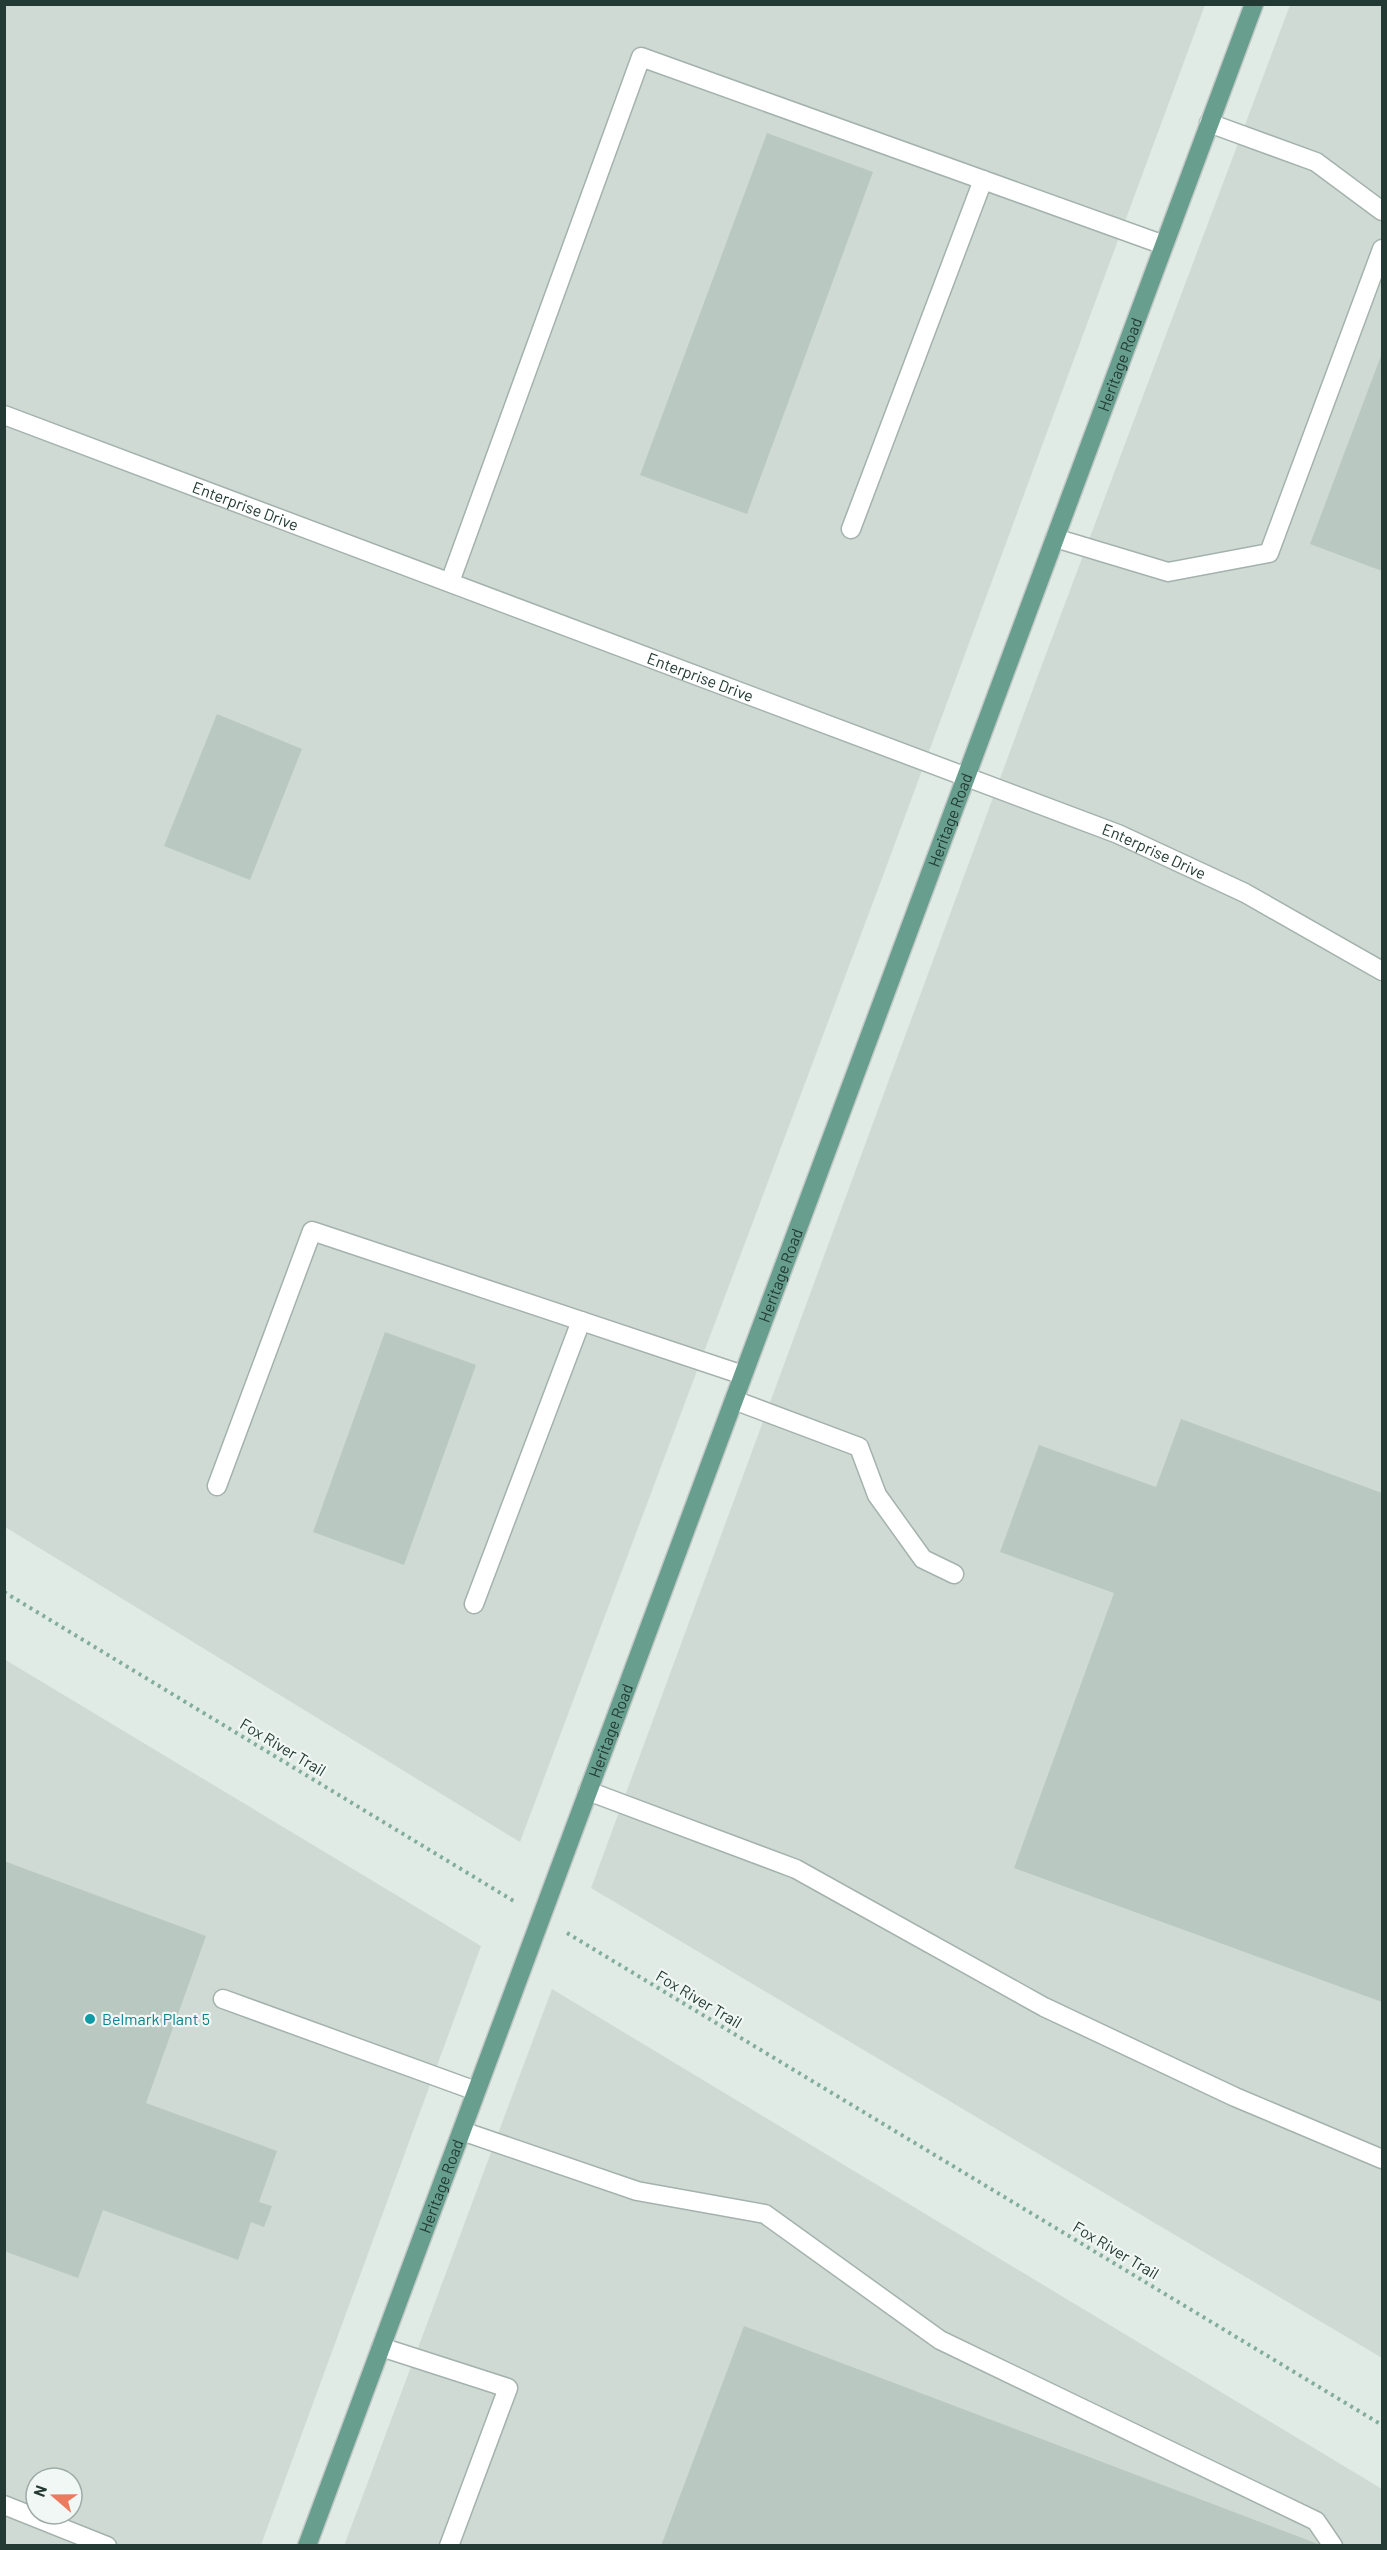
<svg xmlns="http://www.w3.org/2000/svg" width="1387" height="2550" font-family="Barlow,sans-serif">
<rect width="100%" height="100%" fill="#e1ebe6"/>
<path fill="#cfdad5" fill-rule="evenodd" d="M4 5H1205L887 865 520 1842 5 1527Z
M1290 5H1382V2358L591 1888 1040 670Z
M4 1659 481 1946 261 2545H5ZM36 2478H72V2514H36Z
M552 1989 1382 2489V2545L344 2546Z"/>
<path fill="#b9c8c1" d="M767 133 873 172 747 514 640 475Z
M1382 353V571L1310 544Z
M217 714 302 749 250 880 164 846Z
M385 1332 476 1365 404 1565 313 1532Z
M1181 1419 1382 1493V2002L1014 1868 1114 1593 1000 1552 1039 1445 1156 1487Z
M4 1861 206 1936 146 2103 277 2151 259 2202 272 2206 264 2227 251 2222 238 2260 103 2210 78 2278 4 2251Z
M744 2326 1318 2544V2546H661Z"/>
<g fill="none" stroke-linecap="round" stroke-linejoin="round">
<g stroke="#a4b2ad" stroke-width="21">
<g id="minor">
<path d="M1209 123 1316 162 1382 211"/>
<path id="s1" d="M4 415 1118 834 1245 893 1382 971"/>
<path d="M851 529 983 180"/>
<path d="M1055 538 1168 572 1269 553 1382 249"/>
<path d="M450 582 641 57 1164 245"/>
<path d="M734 1400 859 1447 877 1495 923 1559 954 1574"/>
<path d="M217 1486 312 1231 743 1375"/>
<path d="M474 1604 581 1321"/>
<path d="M588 1791 796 1869 1044 2007 1235 2097 1382 2159"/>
<path d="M223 1999 476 2091"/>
<path d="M462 2131 637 2191 765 2214 940 2340 1316 2521 1333 2546"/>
<path d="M381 2347 508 2388 449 2546"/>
<path d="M4 2505 107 2546"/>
</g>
</g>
<g stroke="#c1c8c6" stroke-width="21">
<g id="major">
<path id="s2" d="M307 2546 1254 4"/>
</g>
</g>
<path stroke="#82ad9d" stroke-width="4" stroke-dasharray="3 4.5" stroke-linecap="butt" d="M4 1592 517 1903
M567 1933 1382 2425"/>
<use href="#minor" stroke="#fff" stroke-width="18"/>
<use href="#major" stroke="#679e8d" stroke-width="18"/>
</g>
<circle fill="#0f9aa8" stroke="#f1f7f4" stroke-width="2" cx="90" cy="2019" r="6"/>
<g text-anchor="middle" stroke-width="4.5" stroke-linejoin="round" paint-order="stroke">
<g font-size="16" fill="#223a33" stroke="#f1f7f4">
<text dy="6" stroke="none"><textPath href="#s2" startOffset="2328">Heritage Road</textPath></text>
<text dy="6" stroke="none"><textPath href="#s1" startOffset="258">Enterprise Drive</textPath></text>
<text dy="6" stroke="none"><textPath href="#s1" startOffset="744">Enterprise Drive</textPath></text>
<text dy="6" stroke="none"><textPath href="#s2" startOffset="1842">Heritage Road</textPath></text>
<text dy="6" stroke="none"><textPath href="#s1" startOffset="1230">Enterprise Drive</textPath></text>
<text dy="6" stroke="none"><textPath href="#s2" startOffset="1356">Heritage Road</textPath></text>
<text dy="6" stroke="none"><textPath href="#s2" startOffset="870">Heritage Road</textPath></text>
<text transform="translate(283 1747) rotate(31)" y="6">Fox River Trail</text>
<text transform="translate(699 1999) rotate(31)" y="6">Fox River Trail</text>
<text dy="6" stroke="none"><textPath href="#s2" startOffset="384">Heritage Road</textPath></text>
<text transform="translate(1116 2250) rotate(31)" y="6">Fox River Trail</text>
</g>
<g font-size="16" fill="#0d838f" stroke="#f1f7f4" text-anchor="start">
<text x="102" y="2025">Belmark Plant 5</text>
</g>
</g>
<rect width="1387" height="2550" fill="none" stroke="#223a33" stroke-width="12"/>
<g transform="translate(54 2496) rotate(290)"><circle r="28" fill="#f1f7f4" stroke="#9eaba7" stroke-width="1.5"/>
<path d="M0-4.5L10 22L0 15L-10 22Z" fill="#eb7a5e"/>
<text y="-9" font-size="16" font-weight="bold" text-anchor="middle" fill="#223a33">N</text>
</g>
</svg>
